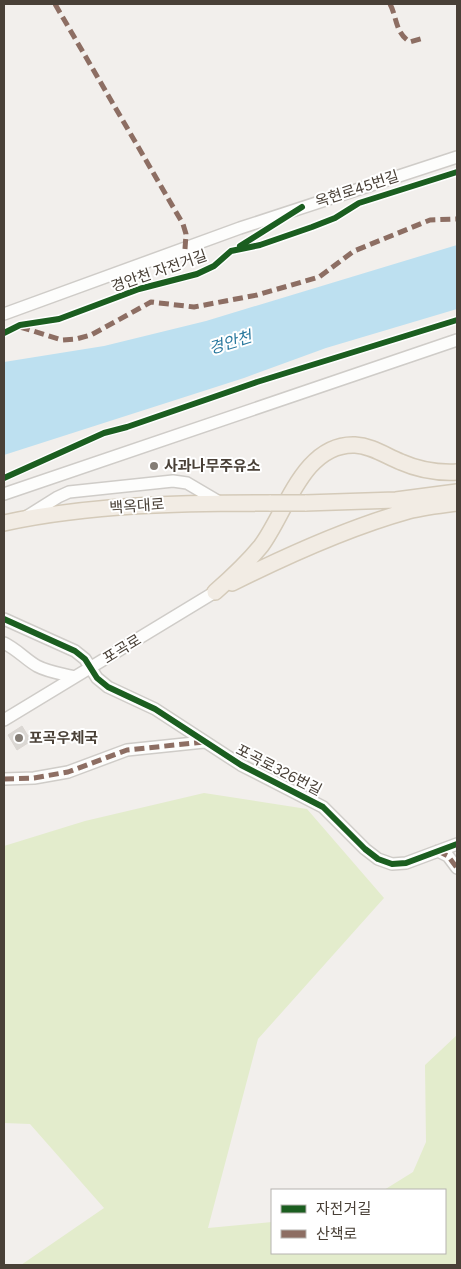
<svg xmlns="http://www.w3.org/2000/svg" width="461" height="1269" font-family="Figtree,'Noto Sans KR',sans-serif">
<rect width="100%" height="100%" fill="#f2efec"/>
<path fill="#e3eccc" d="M204 793 307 809 384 898 258 1039 208 1228 272 1222V1253H445V1190H384L413 1172 426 1142 425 1065 457 1035V1265H21L104 1208 30 1124 4 1123V846L85 821Z"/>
<path fill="#bde0f0" d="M457 245V309L326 348 244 378 4 455V362L104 346 206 321Z"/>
<path fill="#dad7d3" stroke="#dbd6d2" d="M22 726 31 741 17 750 8 735Z"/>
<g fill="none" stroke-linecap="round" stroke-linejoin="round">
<g stroke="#cfccc8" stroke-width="14">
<path id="minor" d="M4 314 240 228 457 157
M4 494 457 340
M26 517 58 497 69 492 173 481 187 483 221 503
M4 619 75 651 85 659 97 678 108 687 155 709 241 765 323 807 365 849 378 859 392 864 406 863 457 844
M4 643C18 650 25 659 37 666 48 672 63 674 75 677
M4 720 215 592
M4 779 34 778 68 772 127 750 204 742
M438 851 448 856 457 868"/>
</g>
<g stroke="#d4cab9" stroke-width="18">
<path id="major" d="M305 503 396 500 457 492
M4 523C92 504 182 503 271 503
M232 583C288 555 347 528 408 511 424 507 441 505 457 503
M215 592C231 578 247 563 261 546 286 513 303 443 355 445 372 446 386 456 401 462 419 470 438 473 457 472"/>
</g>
<use href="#minor" stroke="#fdfdfc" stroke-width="11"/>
<use href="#major" stroke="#f2ece4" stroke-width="15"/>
<g stroke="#d4cab9" stroke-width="18" stroke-linecap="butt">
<path id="major-bridge" d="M271 503H305"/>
</g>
<use href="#major-bridge" stroke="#f2ece4" stroke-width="15"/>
<path stroke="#8d6e63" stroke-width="5" stroke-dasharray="10 5" stroke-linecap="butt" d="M55 4 183 224 186 234 185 249
M390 4C397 17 395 33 410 42L424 38
M20 327 62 340 76 339 91 335 151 302 194 307 257 295 319 277 354 251 430 220 457 219
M4 779 34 778 68 772 127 750 204 742
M438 851 448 856 457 868"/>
<g stroke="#fff" stroke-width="9">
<path id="cycleway" d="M240 246 302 207
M4 333 20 325 59 319 139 289 197 274 214 266 231 251 260 245 312 227 335 218 359 203 457 172
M4 478 104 433 127 427 257 382 457 320
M4 619 75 651 85 659 97 678 108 687 155 709 241 765 323 807 365 849 378 859 392 864 406 863 457 844"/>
</g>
<use href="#cycleway" stroke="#1b5e20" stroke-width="6"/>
</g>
<g fill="#847d76" stroke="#fff" stroke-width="2">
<circle cx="154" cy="466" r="5"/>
<circle cx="19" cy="738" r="5"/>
</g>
<g text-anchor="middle" stroke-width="4" stroke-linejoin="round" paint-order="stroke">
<g font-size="15" fill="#494037" stroke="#fff">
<text transform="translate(357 189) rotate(-18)" y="5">옥현로45번길</text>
<text transform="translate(159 271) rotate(-19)" y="5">경안천 자전거길</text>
<text transform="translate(137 506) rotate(-4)" y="5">백옥대로</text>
<text transform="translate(122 649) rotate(-31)" y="5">포곡로</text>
<text transform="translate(279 770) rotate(27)" y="5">포곡로326번길</text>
</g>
<g font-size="15" font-weight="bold" fill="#494037" stroke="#fff" text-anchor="start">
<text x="164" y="471">사과나무주유소</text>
<text x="29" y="743">포곡우체국</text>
</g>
<g font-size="16" font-style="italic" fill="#2a799e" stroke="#fff">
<text transform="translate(230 342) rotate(-17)" y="6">경안천</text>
</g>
</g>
<rect width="461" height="1269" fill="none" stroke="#494037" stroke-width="10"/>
<rect x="271" y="1189" width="175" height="65" fill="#ffffff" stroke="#b6b3af"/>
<rect x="281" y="1205" width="25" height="8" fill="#1b5e20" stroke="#b6b3af"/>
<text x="316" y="1214" font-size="15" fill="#494037">자전거길</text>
<rect x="281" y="1230" width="25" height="8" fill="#8d6e63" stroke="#b6b3af"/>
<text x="316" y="1239" font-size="15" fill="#494037">산책로</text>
</svg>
